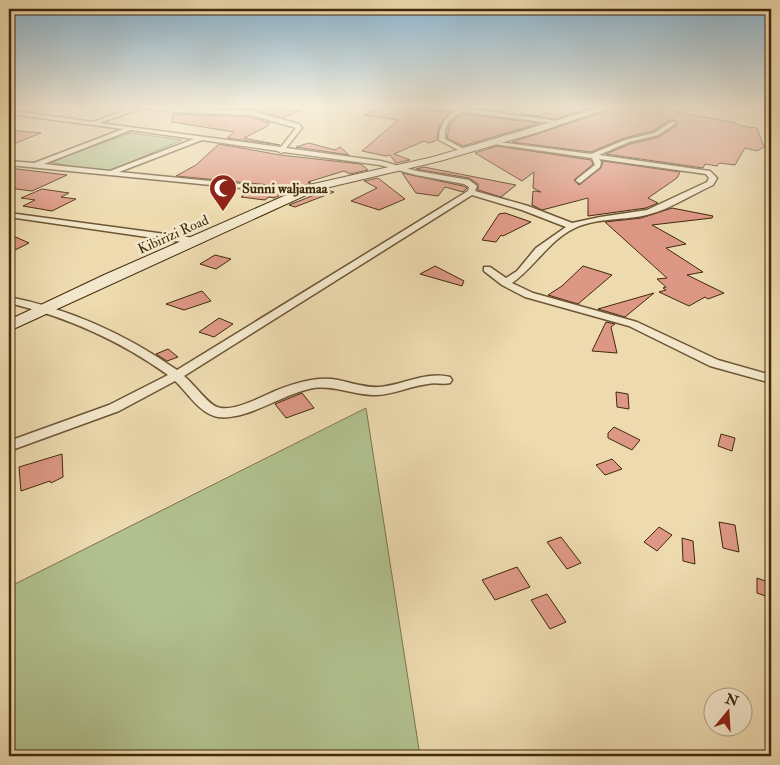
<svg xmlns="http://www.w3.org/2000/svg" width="780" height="765" font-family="'IM FELL Double Pica',serif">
<rect width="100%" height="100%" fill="#eddaaf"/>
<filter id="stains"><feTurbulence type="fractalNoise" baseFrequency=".004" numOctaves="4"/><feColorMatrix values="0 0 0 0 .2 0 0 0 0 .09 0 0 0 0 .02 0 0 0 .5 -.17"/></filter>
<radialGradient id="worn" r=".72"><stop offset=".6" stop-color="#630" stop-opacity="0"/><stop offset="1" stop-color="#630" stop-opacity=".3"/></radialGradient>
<path fill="#b2c190" stroke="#7a754e" d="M130 133 182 140 105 173 49 162Z
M366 408 420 756H9V587Z"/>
<path fill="#dd9885" stroke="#42290b" d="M227 106H270L300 111 283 118 251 109 221 108Z
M383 106H407L420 107 423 110 450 112 439 126 437 140 429 143 424 141 394 154 410 160 396 163 390 155 386 156 362 151 398 120 364 115Z
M451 106H487L509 108 504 112Z
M580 106H599L555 119 521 114 539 116 561 107 574 109Z
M617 106 649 111 655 108 736 123 740 126 757 128 764 147 757 151 745 148 735 165 719 163 717 166 705 164 703 168 606 154 630 144 659 137 676 126 677 122 675 120H670L653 131 624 138 591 152 512 142 616 108Z
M173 114 251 117 270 123 268 124V126L244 138 280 145 227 138 234 132 172 122Z
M462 114 540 123 463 146 447 138 450 124Z
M9 130 41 133 16 143 9 142Z
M309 143 335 150 340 147 349 155 296 147Z
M219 144 280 155 361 164 368 170 350 174 344 171 308 182 311 183 292 190 270 185 176 176 196 165Z
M497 146 591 160 593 164 574 180 579 185 601 168 603 161 680 172 677 178 648 198 658 203 646 208 588 216V198L542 210 532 205 533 191 541 192 533 188 534 172 522 181 475 153Z
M424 167 429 168 516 185 501 197 478 190V184L469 178 416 169Z
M9 168 67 175 32 191 9 188Z
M402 173 463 186 467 188 463 192 445 187 438 196 416 193Z
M378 178 405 199 379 210 351 201 377 188 364 181Z
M42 189 69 193 61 197 76 199 52 211 23 206 35 200 21 198Z
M327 190 334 192 295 207 289 205Z
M250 191 270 193 281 195 274 198 269 197 265 200 241 197Z
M672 208 713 216 712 218 652 225 686 244 666 248 703 272 687 275 724 293 708 299 705 297 689 306 659 292 666 290 663 288 666 287 657 279 667 278 605 222 641 218Z
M505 213 531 222 503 236 501 235 496 242 482 240 499 214Z
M9 234 29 243 9 253Z
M215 255 231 259 216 269 200 264Z
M435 266 464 281 462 286 420 274Z
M583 266 612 275 578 304 548 295 562 286Z
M202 291 211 301 184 310 166 304Z
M654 293 625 317 598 309Z
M219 318 233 324 214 337 199 332Z
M606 322 615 324 611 327 617 353 592 351Z
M168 349 178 357 167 361 156 354Z
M616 392 628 394 629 409 617 407Z
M302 393 314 408 286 418 275 404Z
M614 427 640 440 632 450 608 438V433Z
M721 434 735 438 732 451 718 446Z
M62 454 63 477 51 483 50 481 21 491 19 467Z
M612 459 622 469 605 475 596 465Z
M719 522 735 525 739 552 723 548Z
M659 527 672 535 657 551 644 542Z
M561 537 581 563 567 569 547 542Z
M682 538 693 541 695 564 683 561Z
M517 567 530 587 495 600 482 580Z
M757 578 771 583V598L757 593Z
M547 594 566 622 550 629 531 600Z"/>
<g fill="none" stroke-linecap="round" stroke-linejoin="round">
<g stroke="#6d5534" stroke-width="3">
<path id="street" d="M137 106 251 111 299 124 302 128 286 148 381 161 417 171 469 180 477 186 475 191 528 206 572 223 600 217 647 210 707 182 709 178 706 174 599 159 601 162 600 167 580 183 576 181 577 179 595 165 592 158 493 144 491 141 591 154 625 140 654 133 671 122H675V124L658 135 629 142 599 155 710 171 717 178 713 185C693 194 670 209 650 214 626 221 598 217 575 228 549 240 535 267 512 283L533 293 637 322 718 360 771 375V383L710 366 629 326 525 297 502 285 484 271V267H490L506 278 517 271 536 248 566 227 522 210 472 195 184 376C193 383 208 404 217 407 232 413 261 397 275 391 295 383 317 376 338 380 352 383 365 388 380 387 404 385 425 371 450 377L452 380 450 383C443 385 435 382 428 384 409 386 392 396 372 395 350 394 331 384 309 389 281 395 246 421 218 417 200 414 188 393 175 381L119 411 9 451V441L109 405 168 375C119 340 67 317 9 303V297C70 309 125 334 177 370L468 191 469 187 464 184 416 175 380 165 284 152 281 153 278 151 202 140 119 172 270 187 300 194 296 196 270 191 9 165V161L34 163 123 129 9 114V110L93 122ZM143 108 175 112 251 115 296 128 281 147 99 123ZM131 130 194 139 110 171 44 164Z
M421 106 462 108 564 122 561 124 462 112C450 118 444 126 445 139L466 150V152L464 153 439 140C439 127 444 118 455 111L423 108Z
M9 213 195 238 199 241 195 244 9 217Z"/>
</g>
<g stroke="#42290b" stroke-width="2">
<path id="secondary" d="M604 106H615L539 132 440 161 317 190 9 331V320L104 275 309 185 433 157Z"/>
</g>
<use href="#street" fill="#f3e7cb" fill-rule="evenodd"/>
<use href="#secondary" fill="#f3e7cb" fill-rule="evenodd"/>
</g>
<linearGradient id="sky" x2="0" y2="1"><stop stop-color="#89b6d3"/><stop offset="0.5" stop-color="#f7eedb"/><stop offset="1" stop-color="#f7eedb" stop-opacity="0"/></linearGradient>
<rect width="780" height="213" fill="url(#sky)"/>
<defs>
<g id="mosque-pin" transform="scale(1.4375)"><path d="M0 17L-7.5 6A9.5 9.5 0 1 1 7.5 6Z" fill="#8f2418" stroke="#f3e7cb"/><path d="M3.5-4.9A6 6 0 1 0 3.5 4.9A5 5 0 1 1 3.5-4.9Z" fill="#fff"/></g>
</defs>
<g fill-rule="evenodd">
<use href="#mosque-pin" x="223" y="188"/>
</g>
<g text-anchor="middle" stroke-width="5" stroke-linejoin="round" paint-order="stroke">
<g font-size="14" font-weight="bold" fill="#42290b" stroke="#f3e7cb" text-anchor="start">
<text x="242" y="193">Sunni waljamaa</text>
</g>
<g font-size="14" fill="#42290b" stroke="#f3e7cb">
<text transform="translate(173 234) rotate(-24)" y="5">Kibirizi Road</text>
</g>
</g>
<rect width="780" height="765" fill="none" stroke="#eddaaf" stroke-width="30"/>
<rect x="10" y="10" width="760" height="745" fill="none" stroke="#42290b" stroke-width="2.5"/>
<rect x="15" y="15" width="750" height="735" fill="none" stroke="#42290b"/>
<g transform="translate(728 712) rotate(18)"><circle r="24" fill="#f3e7cb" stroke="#ac9b7e"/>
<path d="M0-4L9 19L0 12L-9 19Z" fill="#8f2418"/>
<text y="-8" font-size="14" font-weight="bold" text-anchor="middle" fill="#42290b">N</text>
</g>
<rect width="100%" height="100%" filter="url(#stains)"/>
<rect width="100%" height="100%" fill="url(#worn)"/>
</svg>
